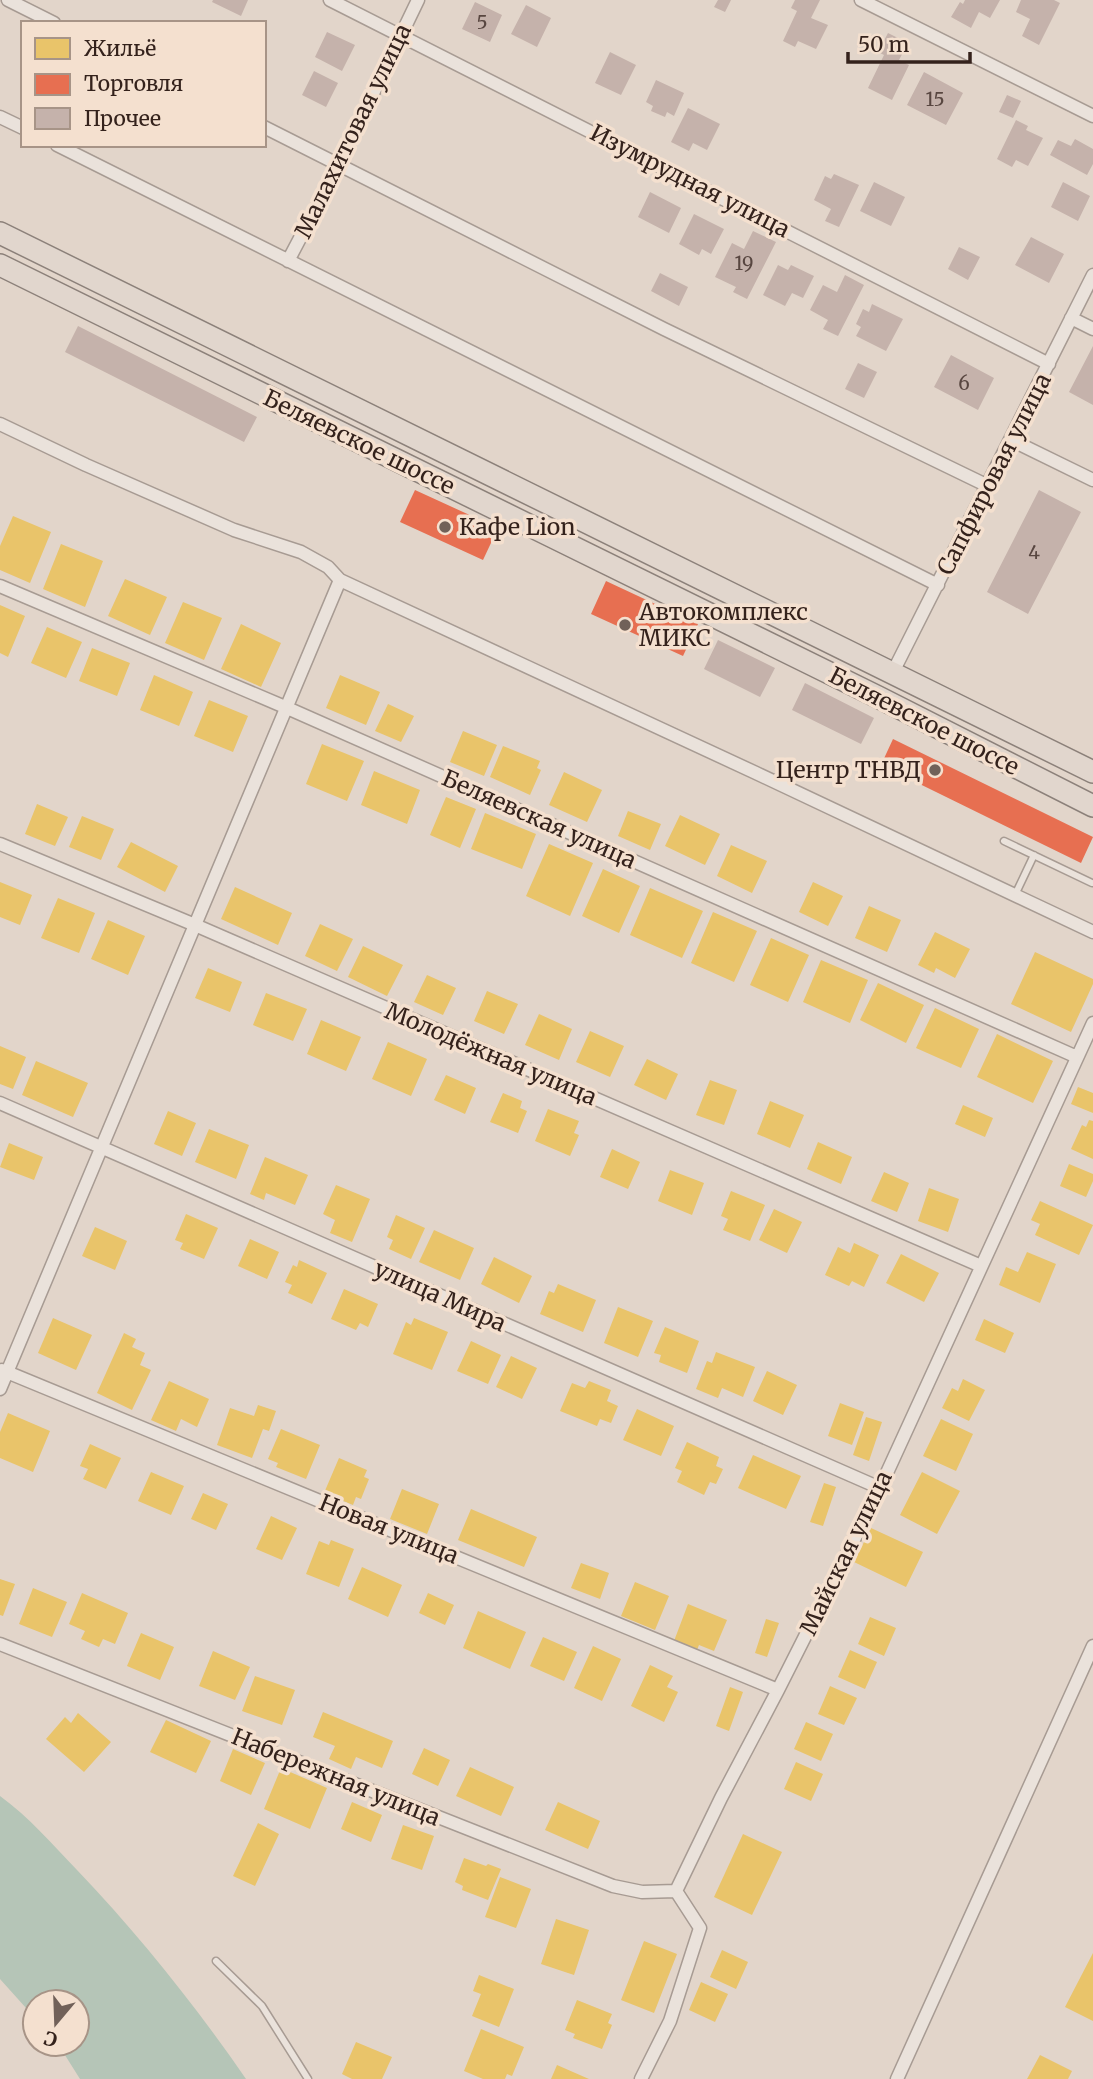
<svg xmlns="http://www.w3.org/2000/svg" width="1093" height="2079" font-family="Merriweather,serif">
<rect width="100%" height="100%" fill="#e2d5ca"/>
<path fill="#b5c5b7" d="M0 1796C29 1817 52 1844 77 1870 139 1935 195 2005 246 2079H80L58 2044H77V2002H35V2018L0 1979Z"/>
<path fill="#e9c46a" d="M13 516 51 532 30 583 0 570V546Z
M61 544 103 561 85 607 43 589Z
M125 579 167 597 150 635 108 616Z
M183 602 222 618 204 660 165 643Z
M0 605 25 616 8 657 0 653Z
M241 624 281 643 261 687 221 669Z
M47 627 82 642 66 678 31 663Z
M92 648 130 663 117 696 79 681Z
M154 675 193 692 179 726 140 710Z
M340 675 380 692 366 725 326 708Z
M209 700 248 716 233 752 194 736Z
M388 704 414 716 401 742 375 731Z
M463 731 497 745 484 776 450 762Z
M322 744 364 761 347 801 306 784Z
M503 746 540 761 537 768 541 770 530 795 490 777Z
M374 771 420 790 407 824 361 805Z
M564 772 602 790 587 822 549 805Z
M446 797 476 809 460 848 430 835Z
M37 804 68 817 55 846 25 834Z
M628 811 661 824 650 850 618 836Z
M485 813 536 834 522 869 471 849Z
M680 815 720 834 705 865 665 846Z
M82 816 114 829 101 860 69 847Z
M131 842 178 866 165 892 117 867Z
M549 844 593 863 570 916 526 896Z
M731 845 767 861 752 893 717 876Z
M603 869 640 886 619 933 582 916Z
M0 882 32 895 20 925 0 917Z
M813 882 843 896 828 926 799 912Z
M235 887 292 913 278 945 221 919Z
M650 888 703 911 682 958 630 935Z
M58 898 95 913 79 953 41 938Z
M869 906 901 920 887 952 855 938Z
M713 912 757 931 734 982 691 963Z
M108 920 145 936 128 975 91 959Z
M320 924 353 939 337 971 305 956Z
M935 932 970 949 955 978 936 968 934 973 918 965Z
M771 938 809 955 788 1002 750 985Z
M363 946 403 965 387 996 348 977Z
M1035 952 1093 979V984L1071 1032 1011 1004Z
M821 960 868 980 850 1023 803 1002Z
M208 968 242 982 230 1012 195 998Z
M427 975 456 988 443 1015 414 1002Z
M878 983 924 1005 906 1043 860 1020Z
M487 991 518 1004 504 1034 474 1021Z
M266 993 307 1009 293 1041 253 1025Z
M935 1008 979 1029 961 1068 916 1048Z
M539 1014 572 1029 559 1060 525 1045Z
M321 1020 361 1037 346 1071 307 1054Z
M590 1031 624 1046 610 1077 576 1062Z
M997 1034 1053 1061 1033 1103 977 1077Z
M388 1042 427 1059 411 1096 372 1079Z
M0 1046 26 1057 13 1089 0 1084Z
M647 1059 678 1074 666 1100 634 1085Z
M36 1061 88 1083 73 1117 22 1095Z
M446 1075 476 1088 465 1114 434 1100Z
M710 1080 737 1090 724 1125 696 1115Z
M1078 1087 1093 1093V1113L1071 1104Z
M503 1093 522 1101 520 1108 527 1111 518 1133 490 1122Z
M770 1101 804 1115 790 1148 757 1134Z
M963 1105 993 1118 985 1137 955 1124Z
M548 1109 579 1121 574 1133 579 1135 570 1156 535 1141Z
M168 1111 196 1123 182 1156 154 1144Z
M1089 1120 1093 1121V1159L1071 1149 1082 1125 1086 1127Z
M209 1129 249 1145 236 1179 195 1162Z
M818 1142 852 1157 841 1184 807 1169Z
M9 1143 43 1157 34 1180 0 1167Z
M612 1149 640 1162 628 1189 600 1177Z
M265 1157 308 1175 295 1205 266 1193 264 1200 250 1194Z
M1069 1164 1093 1174V1181L1086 1197 1060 1186Z
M670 1170 704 1183 692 1215 658 1201Z
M884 1172 909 1183 897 1212 871 1201Z
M336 1185 370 1199 352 1242 330 1233 335 1220 323 1214Z
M929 1188 959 1199 948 1232 918 1221Z
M731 1191 765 1205 750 1241 723 1230 728 1219 721 1216Z
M1040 1201 1093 1225 1079 1255 1035 1235 1040 1224 1031 1220Z
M774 1209 802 1222 787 1253 759 1240Z
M186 1214 218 1228 204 1259 180 1249 183 1243 175 1240Z
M396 1215 425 1228 411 1259 389 1249 393 1240 387 1237Z
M95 1227 127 1241 115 1270 82 1256Z
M434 1230 474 1248 460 1280 419 1262Z
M250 1239 279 1252 267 1279 238 1266Z
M854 1243 879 1255 864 1287 852 1281 849 1286 825 1275 838 1247 850 1253Z
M1027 1252 1056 1264 1040 1303 999 1285 1006 1267 1018 1272Z
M901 1254 939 1273 924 1302 886 1283Z
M494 1257 532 1276 519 1303 481 1284Z
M299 1260 327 1273 312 1304 288 1293 292 1285 285 1282 293 1265 297 1267Z
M558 1284 596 1300 583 1332 540 1314 549 1291 554 1293Z
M344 1289 378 1304 368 1327 360 1323 356 1330 331 1319Z
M618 1307 653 1321 638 1357 604 1343Z
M53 1318 92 1335 76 1370 38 1353Z
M414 1318 448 1332 432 1370 393 1354 406 1322 411 1325Z
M984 1319 1014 1333 1005 1353 975 1340Z
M665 1327 699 1341 687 1373 659 1362 661 1355 654 1353Z
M124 1333 136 1339 132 1347 145 1353 140 1365 151 1370 132 1410 97 1393Z
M471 1341 501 1355 488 1384 457 1371Z
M716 1352 755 1367 743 1397 722 1388 718 1398 696 1389 707 1361 712 1363Z
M511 1356 537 1368 522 1399 496 1387Z
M767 1371 797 1385 783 1415 753 1401Z
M963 1379 985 1390 969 1421 942 1408 952 1388 958 1391Z
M169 1381 209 1399 197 1427 181 1419 176 1431 151 1420Z
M589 1381 611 1390 607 1401 618 1406 611 1423 600 1419 597 1426 560 1411 572 1383 585 1388Z
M840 1403 864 1412 852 1445 828 1436Z
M258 1405 276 1411 269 1431 263 1429 252 1458 217 1445 230 1408 254 1416Z
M637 1409 674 1426 661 1456 623 1440Z
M8 1413 50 1431 33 1472 0 1458V1432Z
M866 1417 882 1422 869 1461 853 1455Z
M941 1419 973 1434 956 1471 923 1456Z
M281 1429 320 1445 306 1479 276 1467 278 1463 268 1459Z
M687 1442 719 1457 716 1466 723 1469 716 1484 710 1482 704 1495 677 1482 682 1471 675 1468Z
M90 1444 121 1458 106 1489 83 1479 88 1469 80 1466Z
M753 1455 801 1476 786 1509 738 1488Z
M339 1458 367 1470 364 1477 369 1479 361 1499 356 1497 353 1505 324 1493Z
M151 1472 184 1486 171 1515 138 1501Z
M922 1472 960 1491 937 1534 900 1515Z
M824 1483 836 1487 823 1526 810 1522Z
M402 1489 439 1504 427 1534 390 1519Z
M203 1493 228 1504 216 1530 191 1519Z
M471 1509 537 1537 524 1567 458 1540Z
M271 1516 297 1528 282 1560 256 1549Z
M871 1528 923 1552 906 1587 854 1562Z
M331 1540 354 1549 339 1587 306 1574 319 1541 329 1545Z
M581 1563 609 1573 600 1599 571 1588Z
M362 1567 402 1585 388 1617 348 1599Z
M0 1579 15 1584 3 1616 0 1615Z
M635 1582 669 1596 655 1630 621 1616Z
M33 1588 67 1602 52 1637 19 1624Z
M82 1593 128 1613 115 1644 103 1639 99 1647 81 1639 85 1631 69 1624Z
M428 1593 454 1605 445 1625 419 1613Z
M688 1604 727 1620 714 1651 699 1645 697 1650 674 1641Z
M478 1611 526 1632 510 1669 463 1648Z
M870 1617 896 1628 884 1656 858 1644Z
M766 1619 779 1623 767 1657 755 1653Z
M141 1633 174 1647 160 1680 127 1666Z
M543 1637 577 1652 564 1681 530 1666Z
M593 1646 621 1659 602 1701 574 1688Z
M850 1650 877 1662 865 1689 838 1677Z
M213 1651 250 1667 235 1700 199 1686Z
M650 1665 673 1676 667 1687 678 1692 664 1722 631 1706Z
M255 1676 295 1690 282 1725 242 1711Z
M830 1686 857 1698 844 1725 818 1714Z
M730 1687 743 1692 729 1731 716 1726Z
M323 1712 393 1741 382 1768 356 1757 351 1769 329 1759 335 1746 313 1737Z
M78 1713 111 1742 84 1772 46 1739 65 1717 71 1723Z
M166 1720 211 1741 196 1773 150 1752Z
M806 1722 833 1734 821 1761 794 1749Z
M424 1748 450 1760 438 1786 412 1774Z
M233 1749 265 1763 251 1795 220 1781Z
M796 1762 823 1774 811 1801 784 1789Z
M470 1767 514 1787 501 1816 456 1796Z
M281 1768 327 1788 310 1829 264 1809Z
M352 1802 382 1815 371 1842 341 1829Z
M558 1802 600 1821 588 1849 545 1830Z
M258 1823 279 1834 255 1886 233 1876Z
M403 1825 434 1836 422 1870 391 1859Z
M743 1834 782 1852 752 1915 714 1897Z
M464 1858 486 1866 488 1864 501 1869 488 1900 462 1890 463 1886 455 1882Z
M500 1877 531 1889 516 1928 485 1917Z
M556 1919 589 1930 574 1975 541 1964Z
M644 1941 677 1954 654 2013 621 2000Z
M722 1950 748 1962 736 1989 710 1977Z
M1093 1953V2021L1065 2007Z
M479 1975 514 1989 499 2027 472 2016 481 1994 473 1991Z
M701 1982 728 1994 715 2022 689 2010Z
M577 2000 612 2014 608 2023 612 2025 602 2049 573 2038 575 2034 565 2030Z
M481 2029 524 2047 512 2076 507 2074 505 2079H483L464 2071Z
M356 2042 392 2057 382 2079H352L342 2074Z
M1040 2055 1072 2071 1068 2079H1027Z
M557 2065 589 2079H551Z"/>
<path fill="#e76f51" d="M415 490 498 528 483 560 400 522Z
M606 581 698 624 683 656 591 614Z
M893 739 1093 837 1081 863 881 765Z"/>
<path fill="#c5b2ab" d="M213 0H248L241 16 212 2Z
M718 0H731L725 12 714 7Z
M795 0H820L811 18 828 25 816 49 798 41 795 47 783 41 797 11 791 8Z
M965 0H1000L990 18 979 12 971 28 951 17 960 2 963 4Z
M1021 0H1054L1060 3 1039 45 1022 36 1030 19 1016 12Z
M475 2 502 15 490 42 462 29Z
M526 5 551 18 537 47 511 34Z
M327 32 355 45 342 71 315 57Z
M888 33 908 43 899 60 909 65 892 100 868 88 884 55 878 52Z
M610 52 636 65 621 95 595 83Z
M314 71 338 83 326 107 302 95Z
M924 72 963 93 946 125 907 105Z
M656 80 684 93 674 116 667 112 665 117 651 111 653 106 646 102Z
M1007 95 1021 101 1013 118 999 112Z
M688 108 720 124 707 150 693 143 689 151 671 142Z
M1016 120 1028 126 1026 130 1043 138 1028 166 1016 160 1012 167 997 159Z
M1075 139 1093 149V164L1087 175 1050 155 1058 140 1071 146Z
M834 174 859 185 839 227 825 221 831 209 814 200 825 176 831 179Z
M874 182 905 197 891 226 860 211Z
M1063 182 1090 196 1078 221 1051 207Z
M650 192 681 208 669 233 638 217Z
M694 214 724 229 711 254 702 249 699 255 679 244Z
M753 231 776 242 747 299 733 292 736 287 715 277 732 243 744 249Z
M1031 237 1064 254 1049 283 1015 265Z
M959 247 980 257 968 280 948 269Z
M778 265 788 270 791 265 814 276 803 298 792 293 785 306 763 295Z
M660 273 688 287 679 306 651 291Z
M845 275 864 285 838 336 823 329 828 320 810 310 823 285 837 292Z
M872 304 903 319 886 351 856 336 861 327 856 324 863 309 869 312Z
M78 326 257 417 244 442 65 352Z
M1093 346V405L1069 392Z
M951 355 994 378 978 410 934 387Z
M858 363 877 372 864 398 845 389Z
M1039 490 1081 512 1028 614 987 592Z
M718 640 775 668 760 697 704 669Z
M805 683 874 718 861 744 792 710Z"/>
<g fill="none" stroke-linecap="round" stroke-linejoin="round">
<g stroke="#a79b93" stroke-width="9">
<path id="service" d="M1004 841 1092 883
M1015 895 1034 855
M216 1961 262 2006 308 2079"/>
</g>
<g stroke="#a79b93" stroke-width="15">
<path id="minor" d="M8 0 54 23
M330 0 1049 364
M861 0 1093 116
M0 117 23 128
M264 127 664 329 988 486
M57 145 938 585
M288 261 339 164 418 0
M1071 318 1093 329
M0 424 86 465 234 530 301 552 328 567 340 580 756 773 1093 932
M1011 440 1093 480
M0 586 285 707 1077 1057
M893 672 1093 275
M0 844 195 925 981 1266
M0 1103 880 1488
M2 1370 778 1690
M0 1389 340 580
M0 1644 613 1886 642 1892 676 1891
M641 2079 670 2021 700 1928 676 1891 721 1798 778 1690 880 1488 1093 1023
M897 2079 1093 1646"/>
</g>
<g stroke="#8c817a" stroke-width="24">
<path id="primary" d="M0 233 1093 772
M0 265 878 697 1093 806"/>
</g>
<use href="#service" stroke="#eae2db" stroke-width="6"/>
<use href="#minor" stroke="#eae2db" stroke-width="12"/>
<use href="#primary" stroke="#e1d6cd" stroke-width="21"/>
</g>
<g fill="#716159" stroke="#f4e0cf" stroke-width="2.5">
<circle cx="445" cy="527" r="7"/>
<circle cx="625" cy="625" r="7"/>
<circle cx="935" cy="770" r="7"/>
</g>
<g text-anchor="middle" stroke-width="7" stroke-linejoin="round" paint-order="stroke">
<g font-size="19" fill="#584640">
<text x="482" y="29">5</text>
<text x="935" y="106">15</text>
<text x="744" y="270">19</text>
<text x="964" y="390">6</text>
<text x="1034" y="559">4</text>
</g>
<g font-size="23" fill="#34221c" stroke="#f4e0cf">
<text transform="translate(353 131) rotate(-64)" y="8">Малахитовая улица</text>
<text transform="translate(690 181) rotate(27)" y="8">Изумрудная улица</text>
<text transform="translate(359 442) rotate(26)" y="8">Беляевское шоссе</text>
<text transform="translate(994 474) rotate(-63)" y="8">Сапфировая улица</text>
<text transform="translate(924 721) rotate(27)" y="8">Беляевское шоссе</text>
<text transform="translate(539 819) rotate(24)" y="8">Беляевская улица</text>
<text transform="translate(491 1054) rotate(23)" y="8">Молодёжная улица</text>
<text transform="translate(440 1296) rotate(24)" y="8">улица Мира</text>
<text transform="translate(389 1529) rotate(22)" y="8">Новая улица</text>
<text transform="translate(846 1553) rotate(-64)" y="8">Майская улица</text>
<text transform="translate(336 1777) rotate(22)" y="8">Набережная улица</text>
</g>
<g font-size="23" fill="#34221c" stroke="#f4e0cf" text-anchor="start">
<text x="459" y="535">Кафе Lion</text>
<text x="639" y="620">Автокомплекс<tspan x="639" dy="26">МИКС</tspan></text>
<text x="921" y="778" text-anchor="end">Центр ТНВД</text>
</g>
</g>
<rect x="21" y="21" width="245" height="126" fill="#f4e0cf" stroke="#a79487" stroke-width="2"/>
<rect x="35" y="38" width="35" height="21" fill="#e9c46a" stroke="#a79487" stroke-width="2"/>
<text x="84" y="56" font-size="21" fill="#34221c">Жильё</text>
<rect x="35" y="74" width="35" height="21" fill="#e76f51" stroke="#a79487" stroke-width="2"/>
<text x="84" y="91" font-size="21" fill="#34221c">Торговля</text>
<rect x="35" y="108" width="35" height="21" fill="#c5b2ab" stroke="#a79487" stroke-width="2"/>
<text x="84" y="126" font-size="21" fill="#34221c">Прочее</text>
<g transform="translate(56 2023) rotate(199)"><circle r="33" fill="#f4e0cf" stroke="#a79487" stroke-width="2"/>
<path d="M0-5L12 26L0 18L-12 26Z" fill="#716159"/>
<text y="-10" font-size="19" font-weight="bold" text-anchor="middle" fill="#34221c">С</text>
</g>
<path d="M848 52v10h122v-10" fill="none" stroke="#34221c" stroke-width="3.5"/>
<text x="858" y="52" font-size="21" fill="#34221c" stroke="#f4e0cf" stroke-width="5" paint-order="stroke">50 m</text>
</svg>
